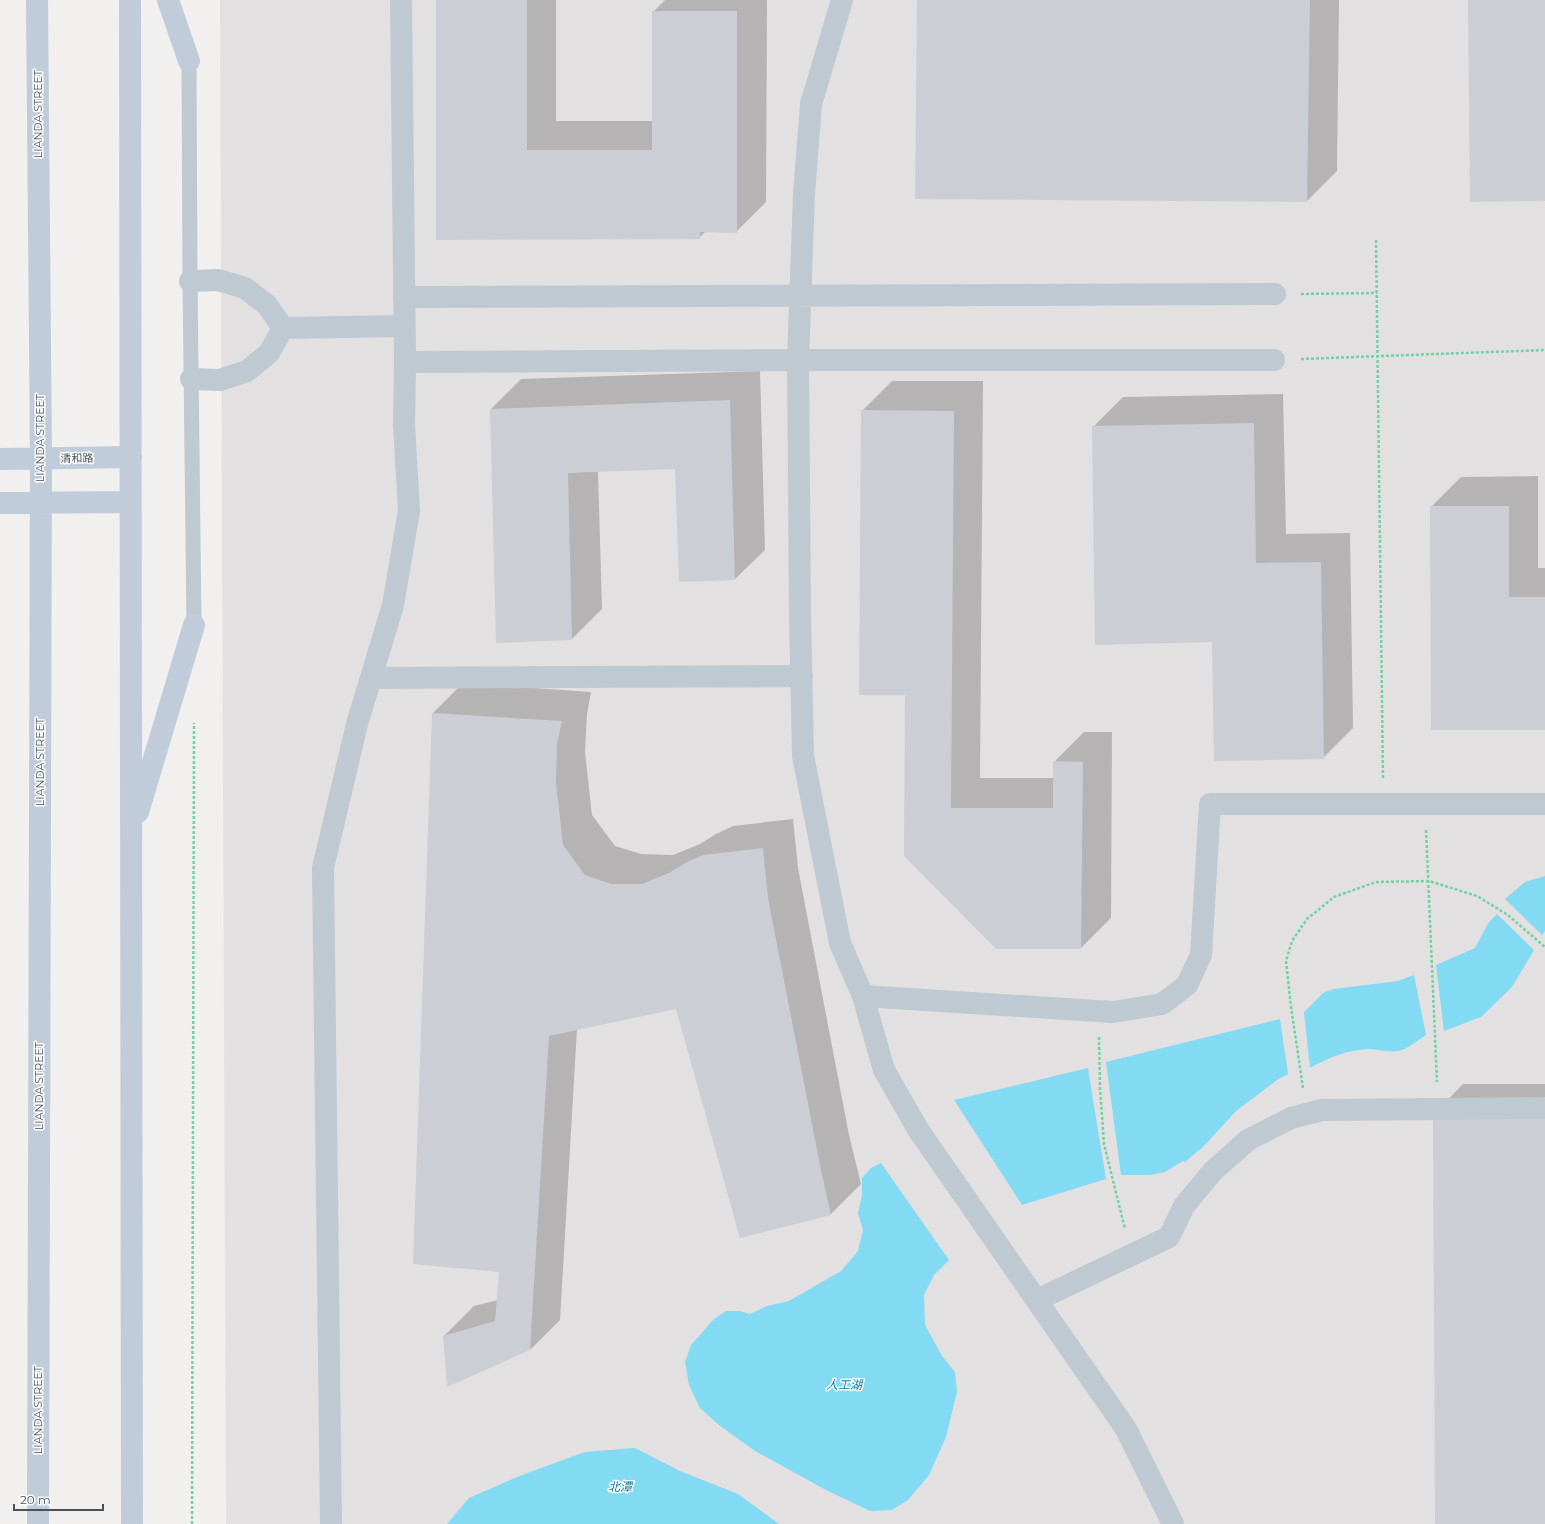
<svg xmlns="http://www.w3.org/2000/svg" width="1545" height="1524" font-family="Montserrat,'Noto Sans SC',sans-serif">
<rect width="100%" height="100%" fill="#f2efef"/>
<path fill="#e3e0e1" d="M220 0H1545V1524H226Z"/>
<path fill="#83daf3" d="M1545 876V931L1542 935 1505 899 1525 882Z
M1497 914 1534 950 1512 987 1481 1017 1444 1031 1436 965 1475 948 1489 922Z
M1414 975 1426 1035C1418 1040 1410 1047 1402 1050 1391 1054 1380 1049 1368 1049 1347 1050 1328 1058 1310 1068L1304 1012 1323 993 1334 989 1398 981Z
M1280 1019 1288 1074 1277 1080 1236 1111 1204 1146 1185 1162 1183 1161 1165 1172 1150 1175H1121L1106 1062Z
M1088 1068 1106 1179 1022 1205 954 1100Z
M881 1163 949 1260 934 1275 924 1295 925 1325 942 1356 955 1372 957 1392 946 1437 929 1475 908 1500 892 1510 870 1511 826 1490 755 1451 719 1425 700 1408 689 1385 685 1362 691 1345 714 1319 726 1311H739L750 1314 767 1306 789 1301 841 1271 858 1251 863 1230 858 1213 862 1195V1178L871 1168Z
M635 1448 680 1471 738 1494 779 1524H447L469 1498 522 1475 585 1452Z"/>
<path fill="#0003" d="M437 0H556V121H653V12L665 0H767L766 202 736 232 706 231 699 238 437 239Z
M918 0H1339L1337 171 1307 201Z
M760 371 765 550 735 579 680 581 676 468 598 471 602 609 572 639 491 409 521 379Z
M892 381H983L980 778H1054V762L1084 732H1112L1111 918 1081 948H996L906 694 862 411Z
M1283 394 1286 534 1350 533 1353 728 1323 758 1213 641 1093 427 1123 397Z
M1538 476V568H1545V729L1431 507 1461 477Z
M463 683 591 692 587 714 585 752 592 815 615 846 641 854 673 855 700 844 716 834 733 826 793 819 798 868 849 1135 861 1184 831 1214 740 1237 677 1008 577 1029 560 1320 530 1350 444 1336 474 1306 498 1300 500 1271 414 1263 433 713Z
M1463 1084H1545V1524H1436L1434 1114Z"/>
<path fill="#cbced4" d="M436 0H527V150H652V11H737V233L700 232V239L436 240Z
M917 0H1310L1307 202 915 199Z
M1468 0H1545V201L1470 202Z
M730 400 735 580 679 582 675 469 568 473 572 640 496 643 490 409Z
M861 410 954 411 951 808H1053V761L1083 762 1081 949H996L904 856 905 695H859Z
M1254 423 1256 563 1321 562 1324 759 1214 761 1212 642 1095 645 1092 426Z
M1430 506H1509V597H1545V730H1431Z
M432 713 562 721 557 745 556 782 563 845 585 875 611 884H642L669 873 685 863 703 855 763 848 768 898 820 1165 831 1215 740 1238 676 1009 549 1036 530 1350 447 1387 443 1336 495 1321 499 1272 413 1264Z
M1545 1113V1524H1435L1433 1114Z"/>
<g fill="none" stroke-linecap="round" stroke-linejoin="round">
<path stroke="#6fd4a4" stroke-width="2.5" stroke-dasharray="3 2" stroke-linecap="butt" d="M1376 240 1383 778
M1301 294 1377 293
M1301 359 1545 350
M1426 830 1437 1082
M1099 1037 1100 1088 1104 1144 1125 1229
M1303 1088 1291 1007 1286 961 1292 941 1307 919 1334 897 1376 882 1429 881 1477 896 1508 915 1545 947
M192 1524 194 723"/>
<path stroke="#bec9d2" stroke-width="15" d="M189 61 190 281 194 625"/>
<path stroke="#bec9d2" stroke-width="22" d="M842 0 811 104 804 194 798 360 800 613 803 756 840 943 863 996 884 1070 919 1131 1126 1429 1173 1524
M190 281 218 280 245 288 267 305 283 328
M404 297 1275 294
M283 328 404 326
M405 362 798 360H1274
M191 379 220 380 247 371 269 353 283 328
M371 678 802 676
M863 996 1113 1012 1162 1004 1187 985 1201 955 1210 804H1545
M1037 1300 1169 1237 1184 1206 1213 1171 1248 1140 1291 1118 1322 1110 1545 1108
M331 1524 323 868 357 724 393 605 409 511 404 425 405 362 401 0"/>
<path stroke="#c0ccda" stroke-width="22" d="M37 0 41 459 38 1524
M130 0 132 1524
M168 0 189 61
M0 459 131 457
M0 503 130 502
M138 812 194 625"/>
</g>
<g text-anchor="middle" stroke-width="3" stroke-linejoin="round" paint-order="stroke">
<g font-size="11" fill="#45525e" stroke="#fff">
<text transform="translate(38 114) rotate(-90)" y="4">LIANDA STREET</text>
<text transform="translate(40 438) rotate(-90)" y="4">LIANDA STREET</text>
<text transform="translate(77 458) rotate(-1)" y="4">清和路</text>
<text transform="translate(40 762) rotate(-90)" y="4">LIANDA STREET</text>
<text transform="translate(39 1086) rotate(-90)" y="4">LIANDA STREET</text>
<text transform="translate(38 1410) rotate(-90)" y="4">LIANDA STREET</text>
</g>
<g font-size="12" font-style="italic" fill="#037a9e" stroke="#fff">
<text x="844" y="1389">人工湖</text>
<text x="620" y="1491">北潭</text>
</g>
</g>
<path d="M14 1504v6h89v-6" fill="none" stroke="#45525e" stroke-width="2"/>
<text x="20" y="1504" font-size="12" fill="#45525e" stroke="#ffffff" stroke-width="3" paint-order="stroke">20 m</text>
</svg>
